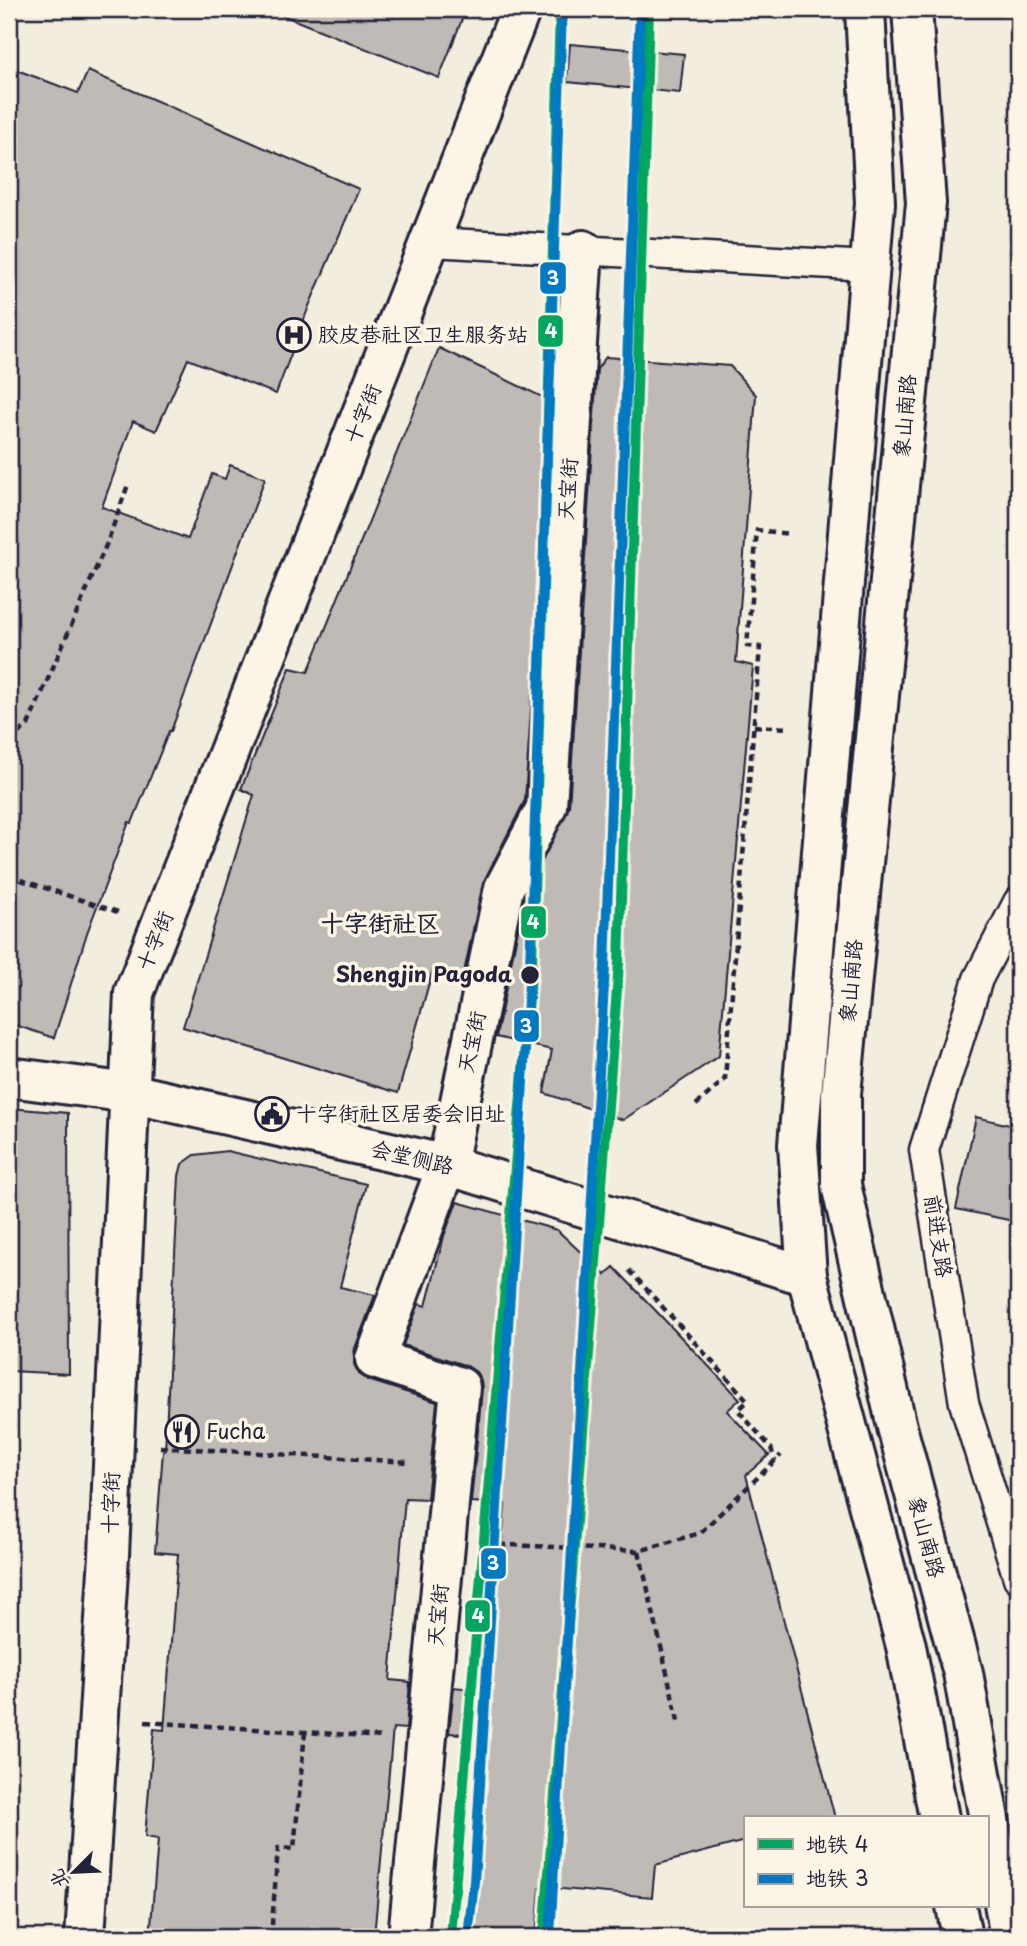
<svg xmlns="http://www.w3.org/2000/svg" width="1027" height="1946" font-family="'Playpen Sans','LXGW WenKai TC',sans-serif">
<rect width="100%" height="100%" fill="#f3edde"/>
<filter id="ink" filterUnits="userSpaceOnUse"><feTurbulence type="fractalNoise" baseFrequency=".0143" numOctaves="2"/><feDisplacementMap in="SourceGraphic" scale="14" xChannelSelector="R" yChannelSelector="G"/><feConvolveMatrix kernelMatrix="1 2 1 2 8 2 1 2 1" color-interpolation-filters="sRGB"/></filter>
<g filter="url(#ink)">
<path fill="#bfbab6" stroke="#22223b" stroke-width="2" d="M272 9H466L439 78 272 11Z
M570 44 684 54 680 93 567 82Z
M9 67 78 93 88 71 359 189 309 306 276 394 188 359 156 431 133 421 102 507 188 539 212 474 225 479 230 465 265 478 171 731H169L132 823 129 822 87 933 54 1038 9 1023Z
M439 348 551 401 525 800 483 883 463 977 433 969 398 1093 183 1027 254 795 241 789 290 668 308 672Z
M606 357 730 366 756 395 736 662 753 666 719 1056 623 1120 544 1093 552 1050 496 1037 525 895 569 807 597 369Z
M9 1108 68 1113 69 1374 9 1371Z
M976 1117 1018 1127V1222L956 1209Z
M227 1151 366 1184 340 1287 375 1295 354 1351V1364L359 1374 368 1380 437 1402 427 1499 405 1498 390 1680 410 1682 406 1729 393 1728 374 1937H150L158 1839 145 1837 154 1729 164 1730 178 1554 155 1552 163 1451H165L179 1176 182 1164 195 1155Z
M457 1202 557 1230 605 1275 614 1267 740 1399 727 1411 769 1455 746 1475 835 1818H745V1841L655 1865 652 1897 540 1887 536 1937H471L488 1736 449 1733 454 1687 491 1691 505 1504 471 1502 482 1389 481 1380 476 1372 467 1366 403 1345 419 1304 426 1306 444 1236Z"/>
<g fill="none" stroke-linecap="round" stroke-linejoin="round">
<g stroke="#22223b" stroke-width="33">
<path id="service" d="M431 242 870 266
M1018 902 978 979 924 1150 964 1403 1018 1578"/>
</g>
<g stroke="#22223b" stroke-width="44">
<path id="pedestrian" d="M408 1937 460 1387 375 1359 447 1165 504 888 547 806 583 250"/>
</g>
<g stroke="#22223b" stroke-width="44">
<path id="minor" d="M9 1077 130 1093 447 1165 807 1276"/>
</g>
<g stroke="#22223b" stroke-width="44">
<path id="tertiary" d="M85 1937 109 1555 134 993 521 9"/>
</g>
<g stroke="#22223b" stroke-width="44">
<path id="primary" d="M865 9 875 203 798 1145 807 1276 906 1646 939 1818
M912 9 926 203 841 1094V1185L897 1427 963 1673 1010 1937
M956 1906 962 1937"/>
</g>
<path stroke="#22223b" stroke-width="4.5" stroke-dasharray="7 5" stroke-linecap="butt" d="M754 726 788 728
M9 741 28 725 107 543 129 482
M9 876 118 912
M696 1105 725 1079 760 647 747 646 757 530 790 534
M629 1270 748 1401 738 1410 771 1448 775 1461
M160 1447 409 1462
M488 1544 639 1551 700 1533 781 1455
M639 1551 679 1725
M145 1722 384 1737
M271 1937 278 1848 294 1849 305 1732"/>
<use href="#service" stroke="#fcf5e5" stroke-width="28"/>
<use href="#pedestrian" stroke="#fcf5e5" stroke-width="38"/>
<use href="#minor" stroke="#fcf5e5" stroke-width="38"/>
<use href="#tertiary" stroke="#fcf5e5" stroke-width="38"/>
<use href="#primary" stroke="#fcf5e5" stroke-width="38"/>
<g stroke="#fcf5e5" stroke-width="16">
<path id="metro-1" d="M451 1937 532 962 560 9
M544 1937 619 963 649 9"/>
</g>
<g stroke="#fcf5e5" stroke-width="16">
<path id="metro-2" d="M468 1937 474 1882 530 967 562 9
M550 1937 605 967 640 9"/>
</g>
<use href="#metro-1" stroke="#00a560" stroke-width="10"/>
<use href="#metro-2" stroke="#0079c3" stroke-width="10"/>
</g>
</g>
<defs>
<g id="hospital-ring" transform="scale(1.75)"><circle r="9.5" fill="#fcf5e5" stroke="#22223b" stroke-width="1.5"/><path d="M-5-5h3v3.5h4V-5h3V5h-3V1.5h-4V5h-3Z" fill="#22223b"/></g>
<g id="civic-ring" transform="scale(1.75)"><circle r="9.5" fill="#fcf5e5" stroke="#22223b" stroke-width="1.5"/><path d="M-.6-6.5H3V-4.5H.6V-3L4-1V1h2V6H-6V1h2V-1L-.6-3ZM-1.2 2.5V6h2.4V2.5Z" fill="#22223b"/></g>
<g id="restaurant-ring" transform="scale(1.75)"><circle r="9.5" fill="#fcf5e5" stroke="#22223b" stroke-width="1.5"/><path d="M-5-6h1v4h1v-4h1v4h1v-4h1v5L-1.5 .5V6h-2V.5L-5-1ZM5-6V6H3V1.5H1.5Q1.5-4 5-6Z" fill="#22223b"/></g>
</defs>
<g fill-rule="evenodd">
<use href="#hospital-ring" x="294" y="335"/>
<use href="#civic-ring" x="272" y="1114"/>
<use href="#restaurant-ring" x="182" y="1432"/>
</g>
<circle fill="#22223b" stroke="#fcf5e5" stroke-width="2.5" cx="530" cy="975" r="10"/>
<g text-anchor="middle" stroke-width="7" stroke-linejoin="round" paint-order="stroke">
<g font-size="21" fill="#22223b" stroke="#fcf5e5" text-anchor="start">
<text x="318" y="342">胶皮巷社区卫生服务站</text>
<text x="296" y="1121">十字街社区居委会旧址</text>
<text x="206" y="1439">Fucha</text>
</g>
<g font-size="21" fill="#22223b" stroke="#fcf5e5">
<text transform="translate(363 414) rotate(-68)" y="7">十字街</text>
<text transform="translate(905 416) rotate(-85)" y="7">象山南路</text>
<text transform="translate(568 489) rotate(-86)" y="7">天宝街</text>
<text transform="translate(155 941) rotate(-68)" y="7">十字街</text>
<text transform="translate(851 981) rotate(-85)" y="7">象山南路</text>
<text transform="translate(472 1042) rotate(-78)" y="7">天宝街</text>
<text transform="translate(412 1158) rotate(13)" y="7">会堂侧路</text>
<text transform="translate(938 1236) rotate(81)" y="7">前进支路</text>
<text transform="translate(111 1503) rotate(-88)" y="7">十字街</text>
<text transform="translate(926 1537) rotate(75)" y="7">象山南路</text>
<text transform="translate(438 1615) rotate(-85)" y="7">天宝街</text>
</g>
<g font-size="21" font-weight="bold" fill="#22223b" stroke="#fcf5e5" text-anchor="end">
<text x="512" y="982">Shengjin Pagoda</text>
</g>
<g font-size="24" font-weight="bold" fill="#22223b" stroke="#fcf5e5">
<text x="380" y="932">十字街社区</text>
</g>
</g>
<g stroke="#fcf5e5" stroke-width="2.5">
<rect x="539" y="261" width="28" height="34" rx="7" fill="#0079c3"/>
<rect x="537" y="314" width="27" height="34" rx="7" fill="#00a560"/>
<rect x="520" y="905" width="27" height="34" rx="7" fill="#00a560"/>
<rect x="513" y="1009" width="27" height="34" rx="7" fill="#0079c3"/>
<rect x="480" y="1547" width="27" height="33" rx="7" fill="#0079c3"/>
<rect x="464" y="1599" width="27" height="34" rx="7" fill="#00a560"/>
</g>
<g font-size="19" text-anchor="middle" font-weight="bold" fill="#fff">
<text x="553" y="285">3</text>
<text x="551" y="338">4</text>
<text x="533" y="929">4</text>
<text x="526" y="1033">3</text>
<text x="493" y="1570">3</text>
<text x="478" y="1623">4</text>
</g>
<rect width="1027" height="1946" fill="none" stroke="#fcf5e5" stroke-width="35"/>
<rect x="18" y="18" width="992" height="1911" fill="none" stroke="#22223b" stroke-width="2.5" filter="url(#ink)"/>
<rect x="744" y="1816" width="245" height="91" fill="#fcf5e5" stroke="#a5a1a1" stroke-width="2"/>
<rect x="758" y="1839" width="35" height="10" fill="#00a560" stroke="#a5a1a1" stroke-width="2"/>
<text x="806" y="1852" font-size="21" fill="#22223b">地铁 4</text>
<rect x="758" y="1874" width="35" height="10" fill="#0079c3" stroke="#a5a1a1" stroke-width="2"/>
<text x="806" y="1886" font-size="21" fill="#22223b">地铁 3</text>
<g transform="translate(74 1872) rotate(246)" stroke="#fcf5e5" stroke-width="5" paint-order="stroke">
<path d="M0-5L12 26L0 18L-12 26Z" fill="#22223b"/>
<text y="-10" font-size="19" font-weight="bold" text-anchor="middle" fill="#22223b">北</text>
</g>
</svg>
